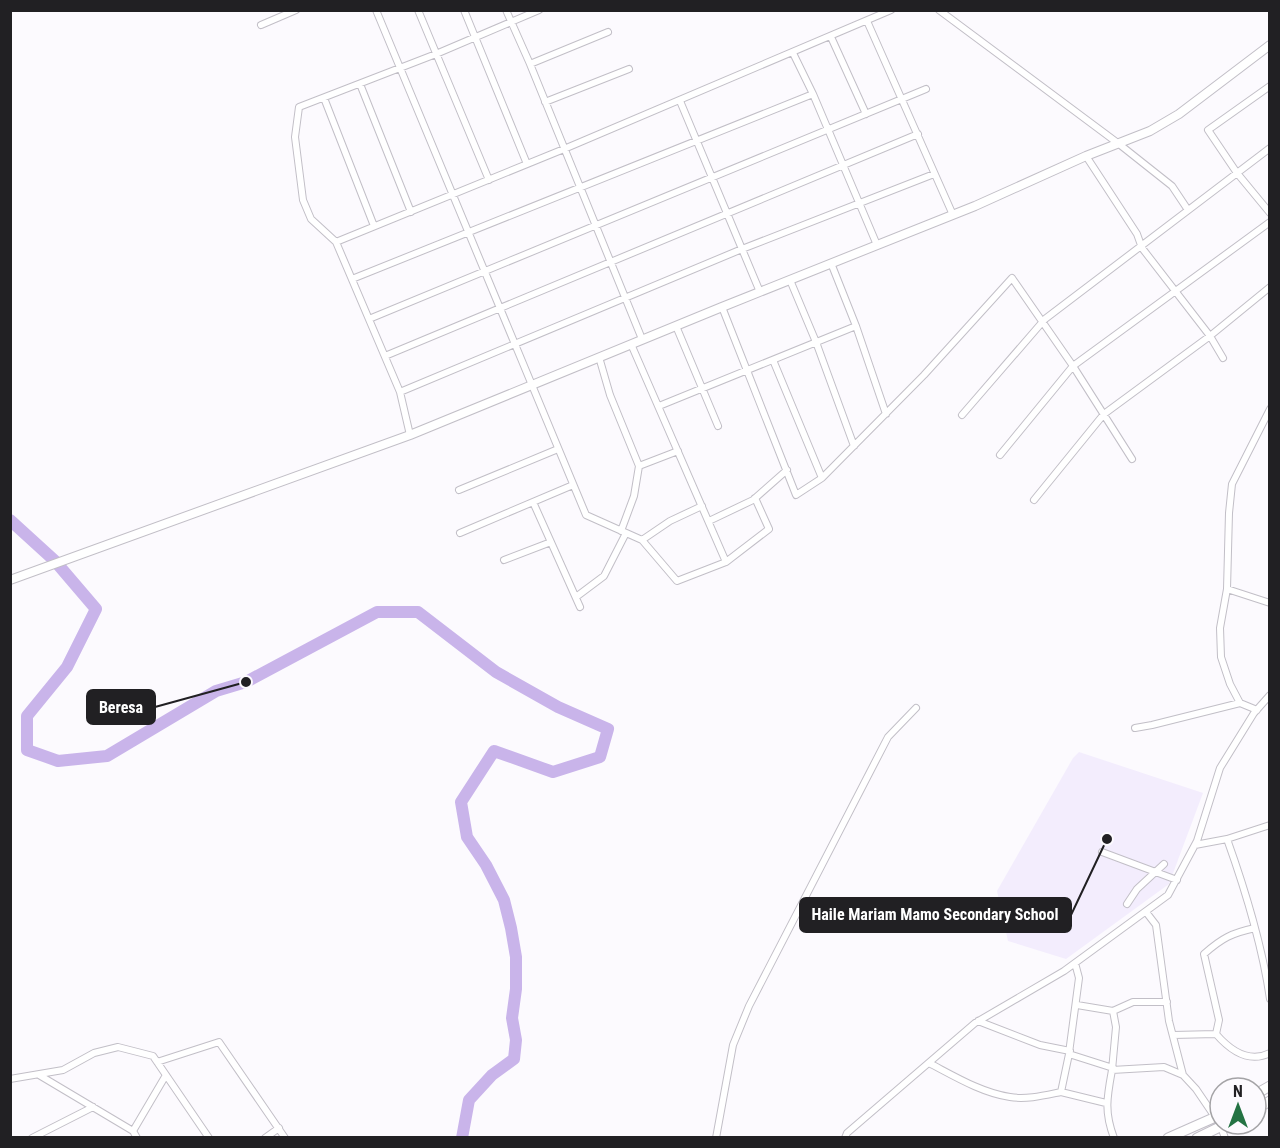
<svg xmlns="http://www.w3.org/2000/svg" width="1280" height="1148" font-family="'Roboto Condensed',sans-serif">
<rect width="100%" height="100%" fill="#fcfafe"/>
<path fill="#f3edfd" d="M1079 752 1203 793 1169 884 1066 959 1008 941 997 891 1073 758Z"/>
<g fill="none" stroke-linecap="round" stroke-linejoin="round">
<path stroke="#c9b4ea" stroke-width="12" d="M10 520 55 561 96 609 67 667 27 716V750L58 761 107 756 216 691 246 682 377 612H418L496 672 558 707 608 729 600 757 553 772 494 751 461 802 467 837 486 865 504 900 511 928 516 957V989L512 1018 516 1040 514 1059 492 1075 469 1100 462 1138"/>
<g stroke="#c2bfc7" stroke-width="8">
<path id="minor" d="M376 10 586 515 642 540 677 581 726 562 631 344
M418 10 489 180
M464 10 527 164
M506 10 530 64 642 339
M939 10 1119 144 1172 186 1188 210
M867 21 953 215
M261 25 296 10
M831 37 866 114
M793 53 813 94 877 245
M530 64 608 32
M360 84 411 212
M1270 86 1208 130 1237 173 1270 213
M324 98 374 226
M680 101 760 292
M545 102 629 69
M1086 156 1137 234 1142 248 1210 336 1223 358
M336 242 311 219 303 200 295 137 299 107 436 54 539 10
M831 263 856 326 886 414
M352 279 813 94
M790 280 816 342 854 446
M722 307 796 495 822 478 773 360
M369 319 926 89
M676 326 718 426
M385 356 918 134
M599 357 610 395 639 466 678 451
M400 392 742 249 934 174
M659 406 856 326
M962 415 1045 319 1270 148
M410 435 400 392 336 242 564 149 891 10
M1000 455 1073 366 1270 222
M822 478 924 375 1012 278 1073 366 1132 459
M459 490 558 449
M1034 500 1104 414 1210 336 1270 287
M533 502 580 607
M709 521 753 500 787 470
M621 531 634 496 639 466
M460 533 573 485
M642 540 670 521 702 506
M504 560 551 542
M726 562 769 529 755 498
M1227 589 1270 603
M576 597 604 576 626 533
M1240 703 1230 684 1221 657 1220 628 1227 589 1229 513 1232 484 1270 409
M1135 728 1152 725 1240 703 1257 710
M1227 839 1270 825
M1195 845 1227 839C1246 892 1262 944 1270 999
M1102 852 1177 880
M1127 904 1137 889 1164 864
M1146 912 1156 925 1169 1021 1183 1075 1196 1089 1215 1117
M1077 1005 1113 1011
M978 1021 1040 1045 1070 1051
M1216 1034 1219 1020 1204 954C1222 938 1232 933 1255 928
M1173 1035 1216 1034C1229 1049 1248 1064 1270 1053
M1069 1053 1079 978 1075 963
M157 1062 219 1042 285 1138
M929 1063C954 1076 982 1093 1010 1097 1026 1100 1046 1095 1061 1092
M1112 1070 1116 1027 1113 1011 1133 1002H1167
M39 1075 133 1131 137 1138
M10 1079 63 1070 94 1053 118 1047 153 1056 209 1138
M1106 1103 1061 1092 1069 1054 1113 1068
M1221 1127 1225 1138
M133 1131 166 1075
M32 1138 93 1107
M265 1138 279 1128
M716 1138 733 1045 749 1006 888 737 916 708
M845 1138 847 1133 975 1023 1064 971 1168 895 1197 841 1220 768 1254 713 1270 695
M1114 1138C1104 1112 1107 1097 1112 1070L1164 1067 1183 1075"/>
</g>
<g stroke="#c2bfc7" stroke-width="10">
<path id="tertiary" d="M10 580 410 435 722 307 975 206 1086 156 1150 131 1179 114 1270 45"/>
</g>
<g stroke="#c2bfc7" stroke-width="11">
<path id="trunk" d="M1256 1094 1270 1086
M1256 1109 1270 1101
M1168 1138 1220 1115
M1197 1138 1226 1124"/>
</g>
<use href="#minor" stroke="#fff" stroke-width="6"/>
<use href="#tertiary" stroke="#fff" stroke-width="8"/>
<use href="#trunk" stroke="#fff" stroke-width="9"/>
</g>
<path fill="none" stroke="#212023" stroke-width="2" d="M246 682L155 707M1107 839L1071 915"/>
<g fill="#212023" stroke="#fcfafe" stroke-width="2">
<circle cx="246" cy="682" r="6"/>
<circle cx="1107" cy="839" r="6"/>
</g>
<g fill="#212023" stroke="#212023" stroke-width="2">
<rect x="87" y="690" width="68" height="34" rx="6"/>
<rect x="800" y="898" width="271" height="34" rx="6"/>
</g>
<g font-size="16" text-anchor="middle" font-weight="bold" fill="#fff">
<text x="121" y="713">Beresa</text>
<text x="935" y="920">Haile Mariam Mamo Secondary School</text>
</g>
<rect width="1280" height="1148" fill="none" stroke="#212023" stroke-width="24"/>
<g transform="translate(1238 1106)"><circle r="28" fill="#fcfafe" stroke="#a4a3a6" stroke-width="1.5"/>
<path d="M0-4.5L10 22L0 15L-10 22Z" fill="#247343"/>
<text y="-9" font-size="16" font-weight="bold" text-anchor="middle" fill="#212023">N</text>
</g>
</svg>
